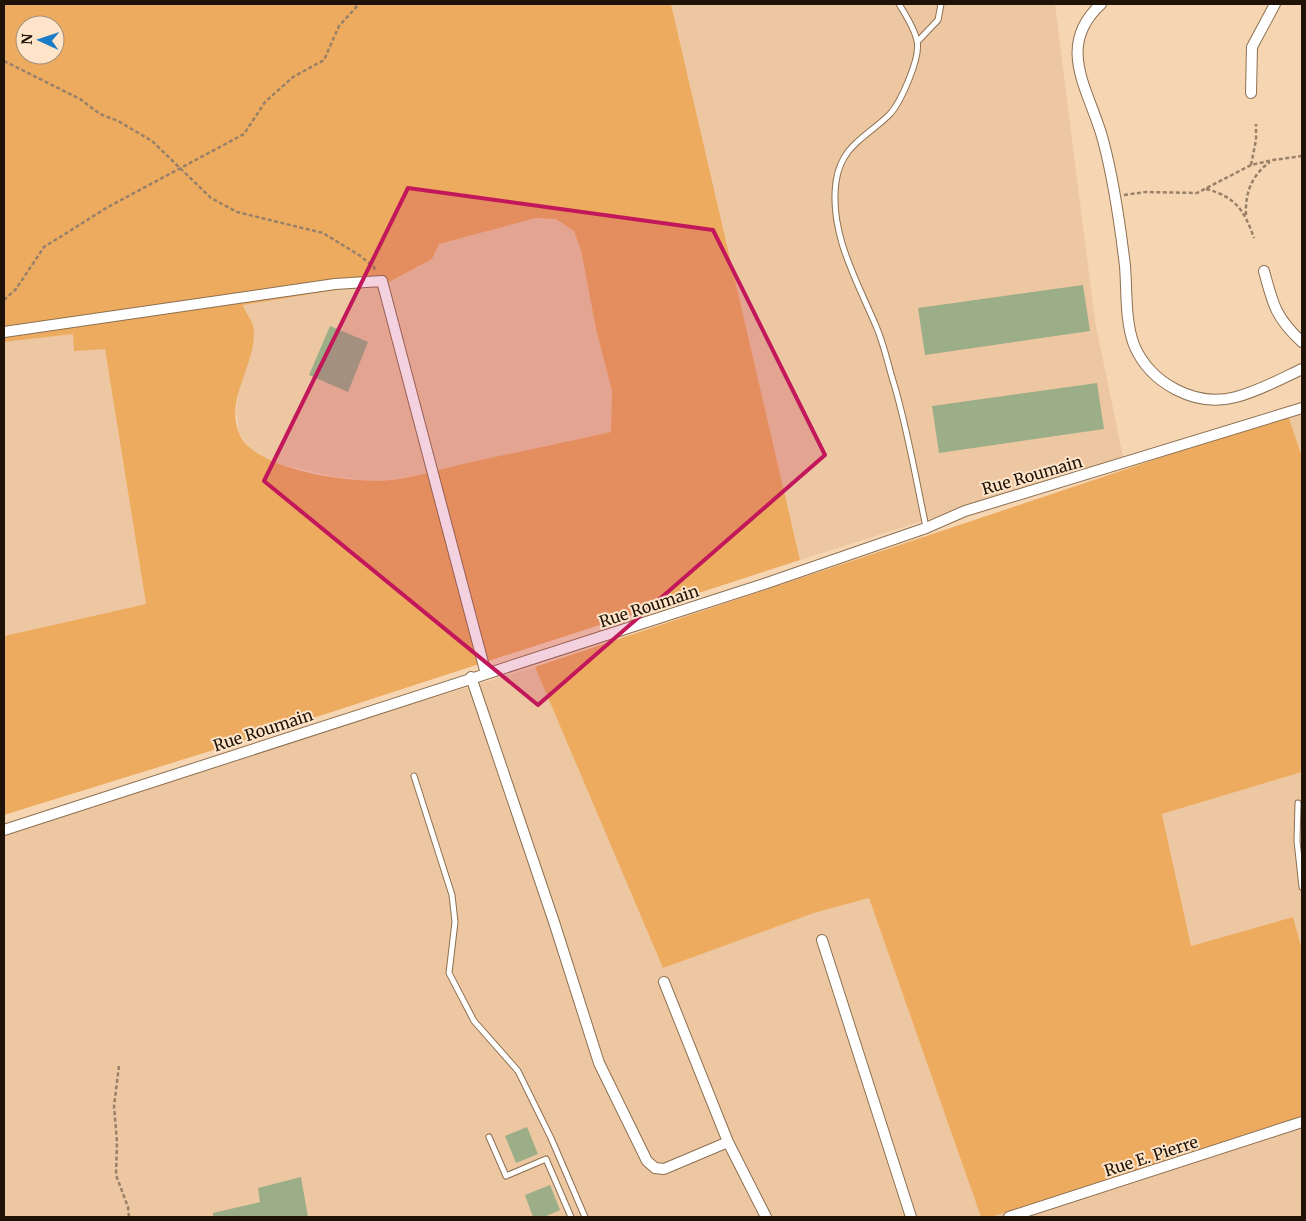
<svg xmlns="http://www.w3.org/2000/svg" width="1306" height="1221" font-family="Merriweather,serif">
<rect width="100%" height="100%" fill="#f6d5b3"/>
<path fill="#edc7a1" d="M671 4H1055L1095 321 1123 457 800 560Z
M536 218 556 219 574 231 581 250 596 329 612 391 611 432 392 480 372 481 331 476 270 462 252 452 239 433 236 411 239 389 252 346V325L242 305 391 281 432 259 439 244Z
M73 334 105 349 146 604 4 636V342Z
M1302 410V457L1288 415Z
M535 667 663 967 814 913 869 898 981 1217H4V833L244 755Z
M1302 772V950L1293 917 1191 946 1162 814Z
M1302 1117V1217H991Z"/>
<path fill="#edab5f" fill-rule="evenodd" d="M4 4H671L800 560 233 744 4 815V636L146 604 105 349 74 351 73 334 4 342ZM25 25H55V55H25ZM536 218 556 219 574 231 581 250 596 329 612 391 611 432C560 443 509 454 459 465 437 470 414 477 392 480 356 484 253 471 239 433 224 397 260 360 253 325 251 319 245 312 243 305L391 281 432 259 439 244Z
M1288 415 1302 457V772L1162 814 1191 946 1293 917 1302 950V1117L991 1217H981L869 898 814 913 663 968 535 667Z"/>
<path fill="#9cae87" d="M1083 285 1090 331 925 355 918 308Z
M330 326 368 342 348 392 309 375Z
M1097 383 1104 429 939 453 932 406Z
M527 1127 538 1154 516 1163 505 1136Z
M301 1177 308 1217H213V1213L260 1202 258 1188Z
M550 1185 560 1210 544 1217H533L525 1195Z"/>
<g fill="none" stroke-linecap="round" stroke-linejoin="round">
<g stroke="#8d7051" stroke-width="7">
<path id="lane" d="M899 4C905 14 915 29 917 41 921 57 901 102 890 114 867 137 841 145 836 182 829 233 857 281 876 326 884 344 888 365 894 384 908 431 916 480 926 527
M918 41 938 20 941 4
M414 776 452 895 455 922 449 973 474 1021 518 1071 551 1138 585 1217
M1298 803 1297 841 1302 887
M489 1137 506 1176 546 1159 571 1217"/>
</g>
<g stroke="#8d7051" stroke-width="12">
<path id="street" d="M1101 4C1054 47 1090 91 1103 140 1114 181 1120 224 1125 266 1127 291 1125 321 1134 345 1150 383 1195 408 1236 397 1259 391 1281 379 1302 369
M1251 93 1252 47 1275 4
M1264 271C1273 305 1276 318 1302 342
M4 332 335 284 382 281 486 674
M471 677 554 922 599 1063 647 1161 655 1168 664 1169 728 1142
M4 830 764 584 926 528 965 511 1302 408
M822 940 911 1217
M664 982 728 1142 766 1217
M1009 1217 1302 1122"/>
</g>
<path stroke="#988168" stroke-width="2.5" stroke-dasharray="4 2.5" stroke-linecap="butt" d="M4 61 80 99 100 114 118 121 152 141 211 198 237 212 323 233 359 255 374 267 375 272
M1251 165 1256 140V124
M1206 189C1236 197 1244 210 1254 238
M1124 195 1146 192 1197 193 1251 165 1273 160 1302 156
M1246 215C1245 192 1252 175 1270 162
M4 300 16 289 44 247 108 207 244 134 265 102 293 77 324 60 339 26 359 4
M119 1066 114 1106 117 1142 116 1175 128 1207 129 1217"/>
<use href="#lane" stroke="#fff" stroke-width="5"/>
<use href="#street" stroke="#fff" stroke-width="10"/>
</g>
<path fill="#c2185b" fill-opacity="0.2" stroke="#c2185b" stroke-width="4" stroke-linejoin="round" d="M408 188 713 230 825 455 538 705 264 481Z"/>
<g text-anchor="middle" stroke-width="4" stroke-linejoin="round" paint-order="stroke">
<g font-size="16" fill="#1e1306" stroke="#fee4c9">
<text transform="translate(1032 475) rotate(-16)" y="6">Rue Roumain</text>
<text transform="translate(649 606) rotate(-18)" y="6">Rue Roumain</text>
<text transform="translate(263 730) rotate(-18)" y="6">Rue Roumain</text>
<text transform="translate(1151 1156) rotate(-18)" y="6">Rue E. Pierre</text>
</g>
</g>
<rect width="1306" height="1221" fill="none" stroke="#1e1306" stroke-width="10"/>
<g transform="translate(40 40) rotate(273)"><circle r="24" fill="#fee4c9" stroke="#a4907b"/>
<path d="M0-4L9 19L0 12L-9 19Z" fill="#1b7cc8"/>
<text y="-8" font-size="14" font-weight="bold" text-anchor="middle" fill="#1e1306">N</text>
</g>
</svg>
